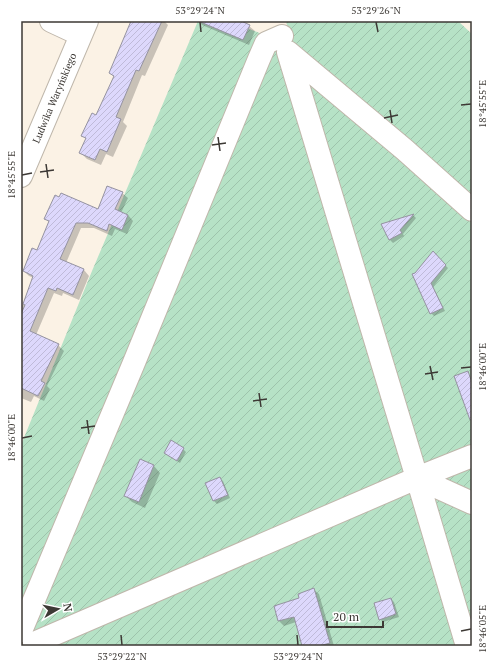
<svg xmlns="http://www.w3.org/2000/svg" width="493" height="667" font-family="'PT Serif',serif">
<defs>
<pattern id="garden-furrows" width="10" height="10" patternUnits="userSpaceOnUse"><rect width="10" height="10" fill="#b6e2c6"/><path d="M-1 1l2-2M0 10L10 0M9 11l2-2" fill="none" stroke="#9dc3ab"/></pattern>
<pattern id="building-hatch" width="6" height="6" patternUnits="userSpaceOnUse"><rect width="6" height="6" fill="#ddd8fc"/><path d="M-1 1l2-2M0 6l6-6M5 7l2-2" fill="none" stroke="#bfbad9"/></pattern>
</defs>
<rect width="100%" height="100%" fill="#fbf2e5"/>
<path fill="url(#garden-furrows)" d="M198 21H229L267 36 292 44 286 21H458L472 34V646H21V445L92 271Z"/>
<path fill="#0003" d="M132 21H164L168 25 145 76 142 75 123 122 127 126 113 157 106 154 101 165 87 159 81 153 87 140 83 136 97 116 114 77 110 73Z
M198 21H239L249 26 255 31 249 45 202 25Z
M122 193 128 198 121 213 128 215 133 221 127 234 115 229 112 236 94 228H81L66 263 84 270 89 276 79 300 63 293 62 296 54 293 36 335 58 345 64 351 47 386 50 389 44 401 34 396 31 402 21 398V304L23 305 34 278 29 276 24 271 38 251 50 223 46 219 99 210Z
M413 215 416 218 403 234 404 236 393 243 390 240 382 225Z
M433 253 448 268 433 287 445 311 434 316 431 313 416 273Z
M183 449 186 452 180 463 165 453Z
M140 461 154 466 160 473 145 508 132 502 126 496Z
M219 478 223 481 230 498 217 504 214 501 207 483Z
M314 590 319 594 334 646H304L296 622 284 626 279 621 275 606 300 599Z
M391 599 394 602 399 617 383 622 380 619Z"/>
<path fill="url(#building-hatch)" stroke="#9593a0" d="M131 21H162L139 71 136 70 116 117 121 119 107 152 100 149 95 160 79 153 86 138 81 136 92 113 96 115 114 76 109 73Z
M198 21H241L250 25 243 40Z
M107 186 123 192 115 209 128 215 122 230 109 224 107 231 88 223H76L60 259 84 269 73 295 57 288 56 291 48 288 30 331 59 344 41 381 45 383 38 396 21 388V314L25 305 23 304 33 276 23 271 32 248 37 250 49 221 44 219 55 195 59 197 61 193 98 209Z
M414 214 400 230 402 233 389 240 381 224Z
M433 251 446 265 431 283 443 308 430 314 412 274 415 273Z
M468 371 472 383V419L470 420 454 376Z
M171 440 184 448 177 461 164 453Z
M140 459 154 465 139 502 124 496Z
M220 477 228 495 213 501 205 483Z
M314 588 330 643 319 646H302L294 617 278 621 274 606 299 598 298 594Z
M391 598 396 614 379 620 374 603Z"/>
<g fill="none" stroke-linecap="round" stroke-linejoin="round">
<g stroke="#bfb7ab" stroke-width="24">
<path id="minor" d="M51 21 81 35
M288 52 417 478 467 646
M288 52 405 150 472 210
M21 176 87 21
M472 456 417 478 472 503
M21 631 133 365 259 59 266 43 282 36
M45 646 34 643 417 478"/>
</g>
<use href="#minor" stroke="#fff" stroke-width="22"/>
</g>
<path fill="none" stroke="#3d3935" stroke-width="1.5" d="M200 22 201 32M376 22 378 32M461 105 471 104M390 110 392 123M384 118 398 115M218 137 220 151M212 145 226 143M46 164 48 178M40 172 54 170M22 175 32 173M430 366 433 380M461 368 471 367M425 374 438 372M259 393 261 407M253 401 267 399M87 420 89 434M81 428 95 426M22 438 32 436M461 631 471 629M121 635 122 645M297 635 298 645"/>
<g text-anchor="middle" stroke-width="3" stroke-linejoin="round" paint-order="stroke">
<g font-size="10" fill="#3d3935" stroke="#fff">
<text transform="translate(54 98) rotate(-67)" y="4">Ludwika Waryńskiego</text>
</g>
</g>
<rect width="493" height="667" fill="none" stroke="#ffffff" stroke-width="44"/>
<g transform="translate(58 609) rotate(81)" stroke="#ffffff" stroke-width="3" paint-order="stroke">
<path d="M0-3L7 15L0 10L-7 15Z" fill="#3d3935"/>
<text y="-6" font-size="11" font-weight="bold" text-anchor="middle" fill="#3d3935">N</text>
</g>
<path d="M327 621v6h56v-6" fill="none" stroke="#3d3935" stroke-width="2"/>
<text x="333" y="621" font-size="12" fill="#3d3935" stroke="#ffffff" stroke-width="3" paint-order="stroke">20 m</text>
<rect x="22" y="22" width="449" height="623" fill="none" stroke="#3d3935" stroke-width="1.5"/>
<g font-size="10" text-anchor="middle" fill="#3d3935">
<text x="200" y="14">53°29'24"N</text>
<text x="376" y="14">53°29'26"N</text>
<text transform="translate(482 104) rotate(-90)" y="4">18°45'55"E</text>
<text transform="translate(11 175) rotate(-90)" y="4">18°45'55"E</text>
<text transform="translate(482 367) rotate(-90)" y="4">18°46'00"E</text>
<text transform="translate(11 438) rotate(-90)" y="4">18°46'00"E</text>
<text transform="translate(482 629) rotate(-90)" y="4">18°46'05"E</text>
<text x="122" y="660">53°29'22"N</text>
<text x="298" y="660">53°29'24"N</text>
</g>
</svg>
